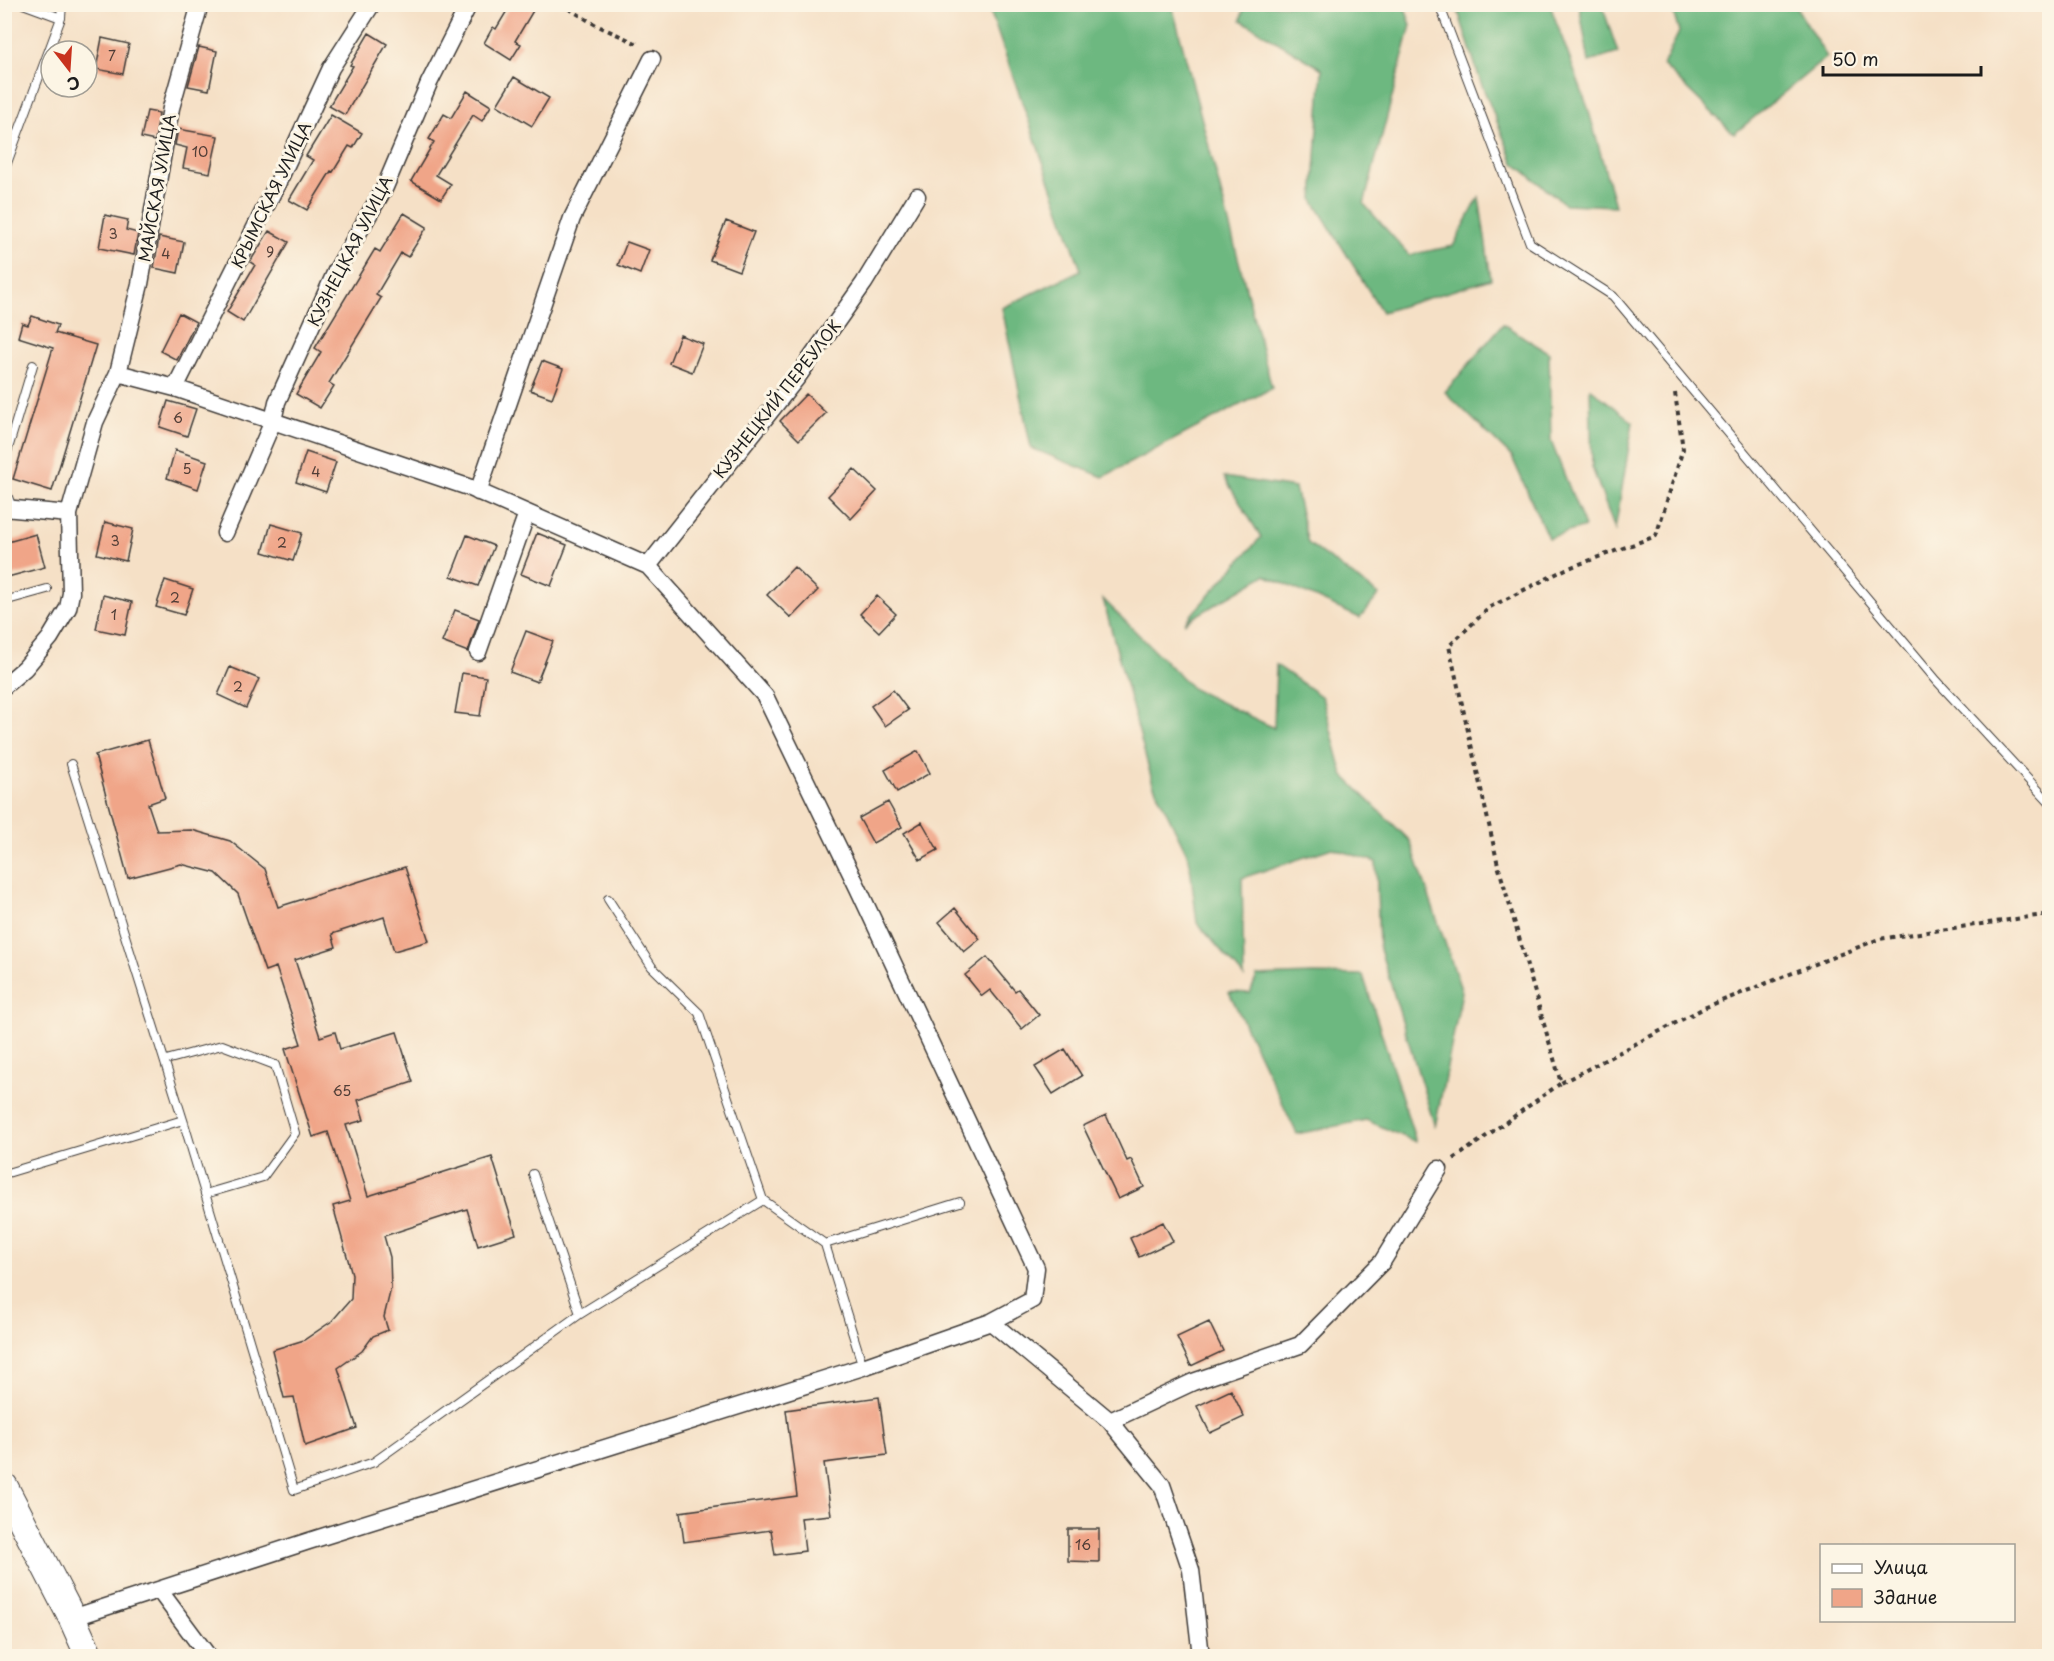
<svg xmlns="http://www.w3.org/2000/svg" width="2054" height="1661" font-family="'Playpen Sans',sans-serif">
<rect width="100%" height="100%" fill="#fcf5e5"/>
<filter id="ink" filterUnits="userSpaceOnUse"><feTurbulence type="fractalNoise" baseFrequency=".0167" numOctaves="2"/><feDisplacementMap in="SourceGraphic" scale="12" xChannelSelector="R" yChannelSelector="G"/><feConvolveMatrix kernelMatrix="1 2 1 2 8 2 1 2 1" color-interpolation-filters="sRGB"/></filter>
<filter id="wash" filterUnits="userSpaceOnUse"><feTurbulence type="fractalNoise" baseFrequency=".008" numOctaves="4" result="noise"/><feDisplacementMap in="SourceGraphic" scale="24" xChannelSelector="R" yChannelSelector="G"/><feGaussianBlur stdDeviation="1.35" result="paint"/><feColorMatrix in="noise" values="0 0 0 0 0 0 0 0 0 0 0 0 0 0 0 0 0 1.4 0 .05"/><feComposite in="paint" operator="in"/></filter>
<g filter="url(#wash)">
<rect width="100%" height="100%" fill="#f5e0c6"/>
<path fill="#6db880" stroke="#446a4e" stroke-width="1.5" d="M988 5H1172L1272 388 1103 477 1031 448 1002 308 1081 270Z
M1244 5H1404L1411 25 1364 204 1409 255 1453 246 1479 197 1491 279 1382 312 1313 200 1322 69 1241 20Z
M1456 5H1550L1588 108 1615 206 1565 204 1514 163 1481 83Z
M1579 5H1602L1618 53 1589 62Z
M1671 5H1795L1827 57 1734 134 1663 65 1679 32Z
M1503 324 1549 353 1551 441 1585 527 1548 538 1512 457 1445 392Z
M1590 388 1633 422 1615 530 1592 467Z
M1224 477 1295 488 1308 543 1379 595 1360 618 1265 575 1184 623 1261 537Z
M1103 599 1193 689 1274 728 1276 665 1322 697 1343 775 1410 841 1462 992 1435 1127 1379 946 1376 862 1332 848 1242 878 1244 977 1197 923 1189 858 1153 784Z
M1312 974 1363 975 1416 1142 1366 1120 1297 1134 1229 992 1250 993 1257 976Z"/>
<g id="blocks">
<path fill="#f0a588" d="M511 4H537L515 41 521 44 511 60 484 43 493 27 496 29Z
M369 33 387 44 345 115 329 106 353 66 350 65Z
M102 38 129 44 123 74 96 69Z
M199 47 217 51 209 90 188 86Z
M514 77 549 98 532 126 497 105Z
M467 91 491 106 482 121 473 115 436 175 451 184 441 199 411 181 434 142 429 139 444 114 451 118Z
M147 111 159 113 155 141 141 138Z
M331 115 362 133 353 148 349 146 333 172 331 171 307 210 289 200 313 160 306 156Z
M178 129 218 136 210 173 183 168 187 148 175 145Z
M404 213 427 227 408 257 401 253 376 295 381 298 329 383 334 386 320 408 296 394 321 352 315 348 375 249 380 252Z
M105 215 128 220 126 230 138 233 134 255 99 248Z
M726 221 754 232 739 271 710 260Z
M269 231 289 242 243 322 227 312 255 265 250 262Z
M159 237 184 242 178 273 154 268Z
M627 242 649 250 640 274 618 265Z
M179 313 196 322 177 360 160 351Z
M32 316 58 325 55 333 96 345 52 491 13 479 53 348 18 337 22 323 28 325Z
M680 335 703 344 692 372 669 363Z
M542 361 563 369 552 398 530 390Z
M806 394 826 413 799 440 780 421Z
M168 401 196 409 187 436 160 427Z
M175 450 207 461 198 489 167 478Z
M306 452 336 462 326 492 296 482Z
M854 469 877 491 851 519 828 496Z
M105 522 133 529 126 561 97 554Z
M271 524 302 533 293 561 263 552Z
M537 533 567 545 551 586 521 574Z
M36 534 45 567 4 578V543Z
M467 535 494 546 478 586 451 576Z
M794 567 818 590 791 618 767 595Z
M165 580 193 589 184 615 156 607Z
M103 595 132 602 125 635 96 629Z
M877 596 896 614 879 632 860 614Z
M455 610 479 619 468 652 442 642Z
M526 631 553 641 537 682 510 672Z
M230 667 259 679 246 708 218 695Z
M462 673 486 677 480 716 455 713Z
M893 690 908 710 885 726 871 706Z
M148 740 165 798 148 804 157 831 192 830 230 841 265 869 278 907 405 867 429 941 394 951 384 917 332 934 336 947 295 960 320 1037 335 1032 340 1049 397 1032 413 1082 358 1100 364 1120 346 1125 368 1196 492 1157 516 1234 478 1246 467 1209 384 1236 390 1257 391 1288 384 1317 388 1330 373 1336 362 1351 338 1368 357 1428 305 1446 294 1397 284 1398 272 1350 304 1340 332 1321 351 1299 352 1274 333 1206 350 1201 328 1132 313 1137 285 1049 301 1044 276 967 265 971 238 894 216 873 181 864 128 878 95 755Z
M918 751 930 773 897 792 885 770Z
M888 802 902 827 873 843 859 818Z
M922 822 938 850 920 860 904 833Z
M955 908 980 939 964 952 939 922Z
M987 957 1015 991 1018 989 1039 1015 1022 1029 990 990 982 996 965 975Z
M1065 1049 1082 1076 1053 1094 1035 1067Z
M1106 1115 1127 1161 1131 1159 1144 1187 1118 1199 1083 1126Z
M1163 1222 1173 1241 1139 1257 1130 1238Z
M1209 1322 1223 1351 1191 1366 1177 1337Z
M1231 1390 1244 1417 1210 1433 1197 1406Z
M879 1397 887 1455 824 1463 831 1515 801 1518 805 1551 775 1555 771 1530 684 1542 680 1512 797 1496 786 1410Z
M1068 1529H1099V1562L1068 1561Z"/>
</g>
</g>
<g filter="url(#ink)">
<use href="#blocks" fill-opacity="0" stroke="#3d3936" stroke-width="1.5"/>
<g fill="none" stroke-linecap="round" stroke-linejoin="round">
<g stroke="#3d3936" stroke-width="10">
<path id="service" d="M1439 4 1530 243 1613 296 1937 681 2050 803
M61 18 62 4
M4 171 61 18 23 4
M4 462 33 365
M4 486 12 508
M4 601 47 589
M71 764 183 1120
M608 899 652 967 699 1013 763 1200 825 1244 863 1367
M166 1060 222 1045 275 1065 295 1133 263 1177 205 1194
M4 1174 183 1120 294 1490 374 1462 580 1314 763 1200
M533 1174 580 1314
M825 1244 960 1202"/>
</g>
<g stroke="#3d3936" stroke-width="19">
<path id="minor" d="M118 373 175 388 468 487 648 566 765 696 858 888 1036 1268 1032 1300 991 1322 1110 1421 1193 1382 1300 1345 1382 1262 1439 1169
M175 388 281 176 331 68 372 4
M478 492 572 218 652 59
M4 508 69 514
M225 533 273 421 277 402 336 271 385 187 429 83 469 4
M648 566 799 375 864 283 917 196
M478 652 527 513
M4 686 25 668 50 638 68 608 71 593 69 514 95 422 118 373 140 284 171 108 200 4
M1110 1421 1162 1485 1191 1570 1201 1656
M159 1590 208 1656
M72 1618 309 1541 863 1367 991 1322"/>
</g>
<g stroke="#3d3936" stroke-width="29">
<path id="primary" d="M4 1486 72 1618 89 1656"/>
</g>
<path stroke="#3d3936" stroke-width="4" stroke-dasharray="4.5 4.5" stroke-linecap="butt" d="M561 4 596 25 640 45
M1675 393 1683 449 1656 536 1566 569 1490 607 1449 646 1498 865 1561 1083 1706 1007 1879 939 2050 914
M1454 1159 1561 1083"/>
<use href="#service" stroke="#fff" stroke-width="8"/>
<use href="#minor" stroke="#fff" stroke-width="16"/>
<use href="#primary" stroke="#fff" stroke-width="27"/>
</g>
</g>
<g text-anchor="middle" stroke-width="6" stroke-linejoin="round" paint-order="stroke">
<g font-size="14" fill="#513e37">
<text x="112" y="61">7</text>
<text x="200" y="157">10</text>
<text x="113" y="239">3</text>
<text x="270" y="257">9</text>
<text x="166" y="259">4</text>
<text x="178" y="423">6</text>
<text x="187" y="474">5</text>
<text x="316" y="477">4</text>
<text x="115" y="546">3</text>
<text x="282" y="548">2</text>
<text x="175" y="603">2</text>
<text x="114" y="620">1</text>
<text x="238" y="692">2</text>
<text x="342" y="1096">65</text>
<text x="1083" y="1550">16</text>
</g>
<g font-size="16" fill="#1c1c1c" stroke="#fcf5e5">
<text transform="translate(157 188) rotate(-80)" y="6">МАЙСКАЯ УЛИЦА</text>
<text transform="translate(271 195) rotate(-64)" y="6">КРЫМСКАЯ УЛИЦА</text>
<text transform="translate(350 251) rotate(-63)" y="6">КУЗНЕЦКАЯ УЛИЦА</text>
<text transform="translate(777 399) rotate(-52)" y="6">КУЗНЕЦКИЙ ПЕРЕУЛОК</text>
</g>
</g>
<rect width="2054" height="1661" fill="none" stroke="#fcf5e5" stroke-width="24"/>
<rect x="1820" y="1544" width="195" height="78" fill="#fcf5e5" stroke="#a29e95" stroke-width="1.5"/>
<rect x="1832" y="1564" width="30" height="9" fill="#ffffff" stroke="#a29e95" stroke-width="1.5"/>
<text x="1874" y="1574" font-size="18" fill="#1c1c1c">Улица</text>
<rect x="1832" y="1589" width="30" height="18" fill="#f0a588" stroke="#a29e95" stroke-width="1.5"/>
<text x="1874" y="1604" font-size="18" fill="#1c1c1c">Здание</text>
<g transform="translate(69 69) rotate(163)"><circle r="28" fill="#fcf5e5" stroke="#a29e95" stroke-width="1.5"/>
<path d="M0-4.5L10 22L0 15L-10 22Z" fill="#c8321e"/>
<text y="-9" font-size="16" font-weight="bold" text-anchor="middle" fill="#1c1c1c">С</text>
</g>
<path d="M1823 66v9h158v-9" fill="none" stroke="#1c1c1c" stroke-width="3"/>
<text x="1832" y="66" font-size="18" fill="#1c1c1c" stroke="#fcf5e5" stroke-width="4.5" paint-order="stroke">50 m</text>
</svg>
